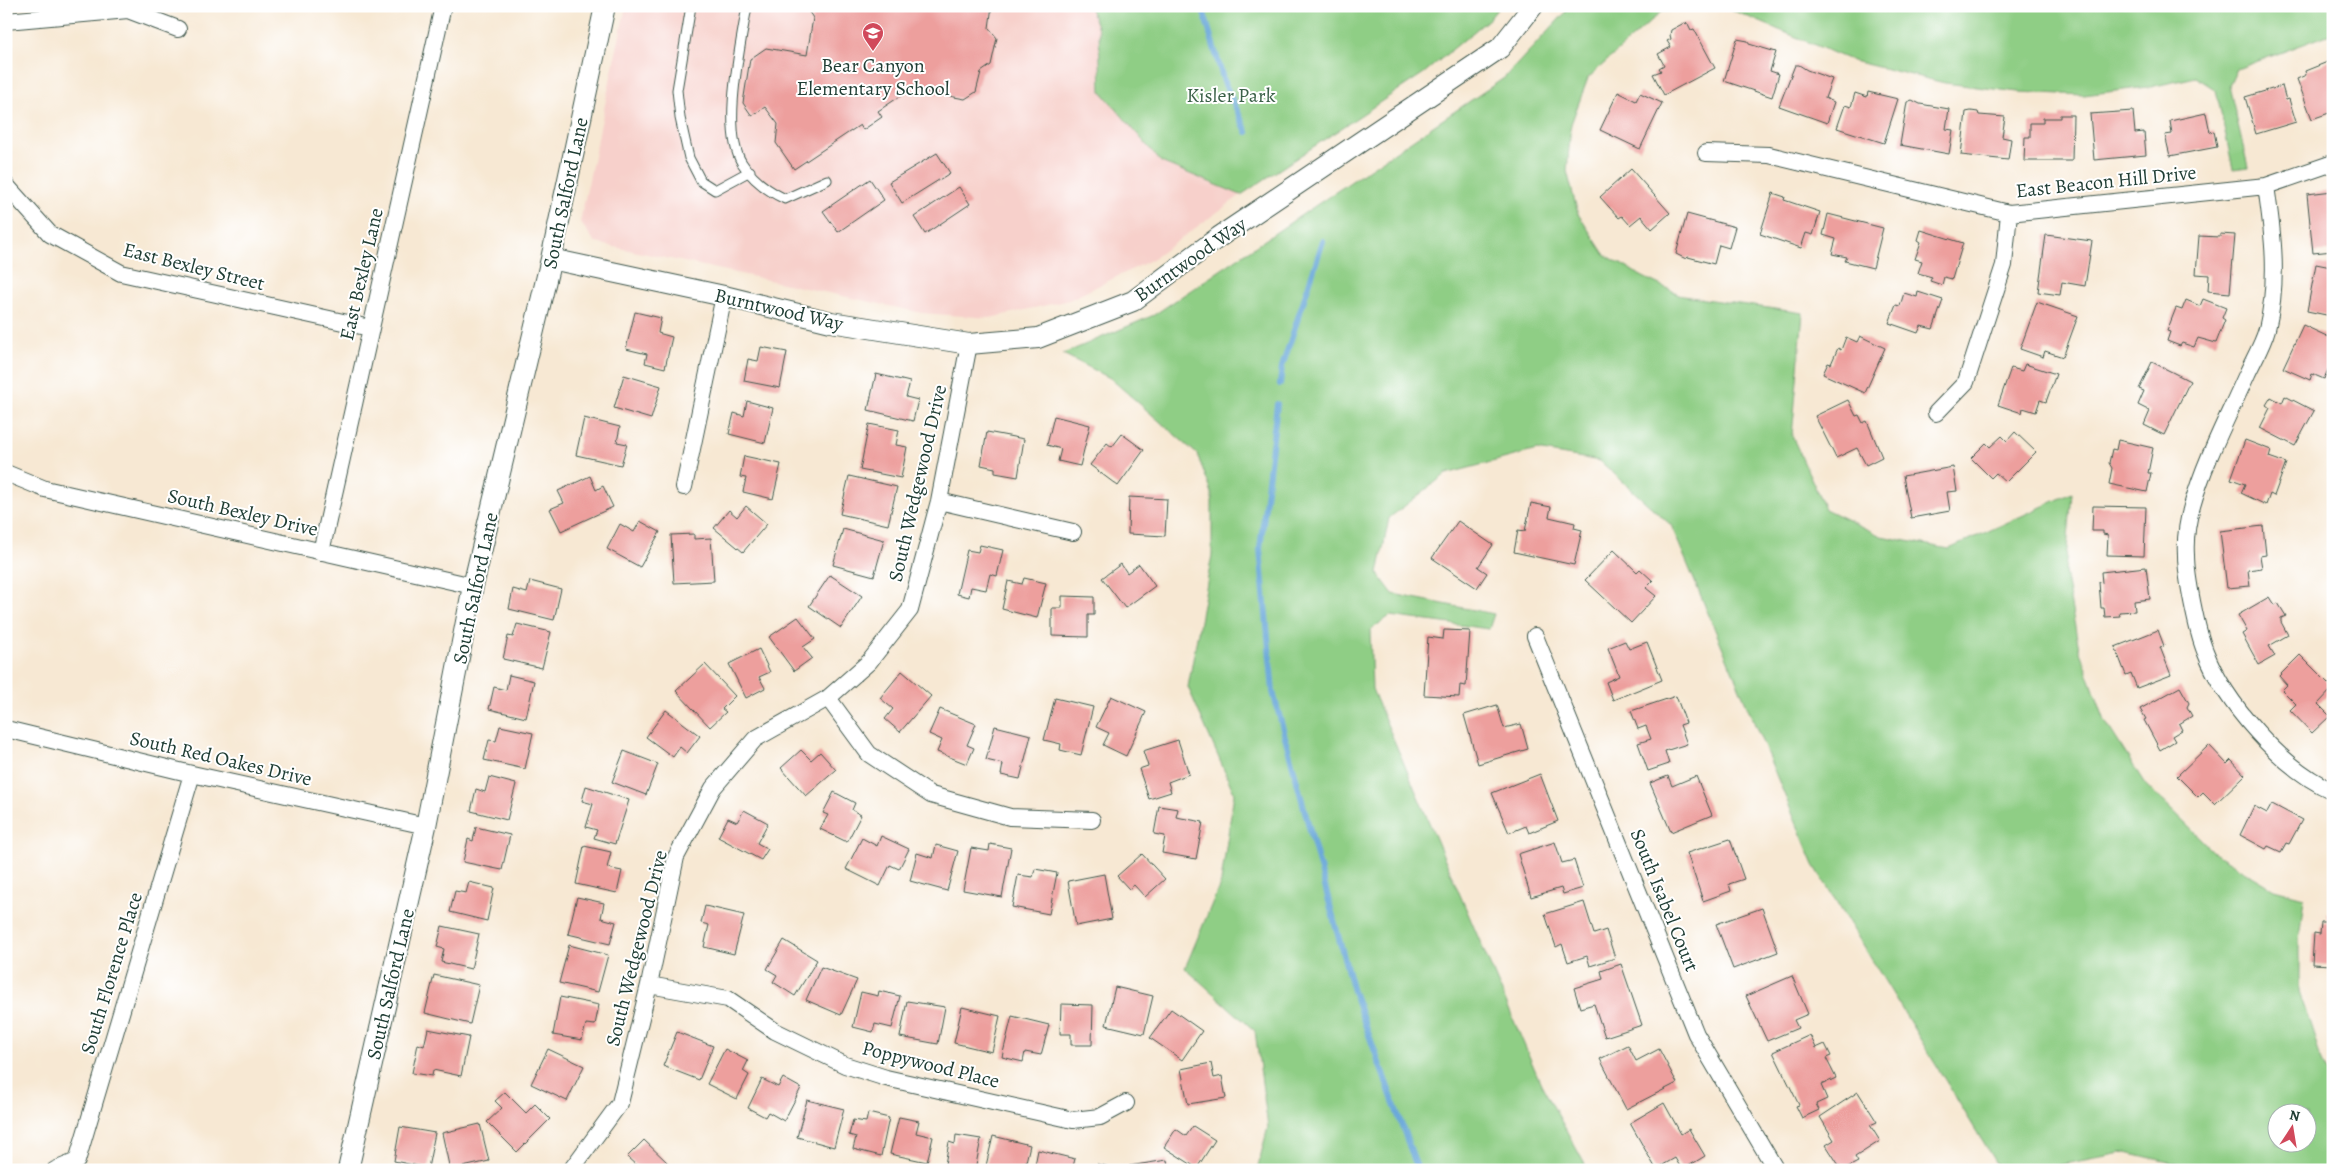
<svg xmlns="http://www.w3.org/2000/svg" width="2339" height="1176" font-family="Alegreya,serif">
<rect width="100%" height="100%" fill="#fff"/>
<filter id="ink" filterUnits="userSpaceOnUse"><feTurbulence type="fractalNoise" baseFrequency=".02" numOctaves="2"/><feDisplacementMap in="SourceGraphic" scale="10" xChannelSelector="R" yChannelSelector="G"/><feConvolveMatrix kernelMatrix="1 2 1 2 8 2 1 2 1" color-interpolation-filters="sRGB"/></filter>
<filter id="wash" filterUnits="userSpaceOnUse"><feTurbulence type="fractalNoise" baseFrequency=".0096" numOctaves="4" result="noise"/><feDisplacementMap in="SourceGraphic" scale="20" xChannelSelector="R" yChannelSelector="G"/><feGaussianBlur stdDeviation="1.12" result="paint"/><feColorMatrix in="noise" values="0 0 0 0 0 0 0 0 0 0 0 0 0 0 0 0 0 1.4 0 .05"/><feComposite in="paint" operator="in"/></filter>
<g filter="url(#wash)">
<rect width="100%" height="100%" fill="#f7e8d3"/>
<path fill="#f7d0cb" d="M626 6H1089L1099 31 1101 91 1161 162 1241 195 1151 260 1069 300 990 318 922 313 596 243 580 222Z"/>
<path fill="#8fce85" stroke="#57865c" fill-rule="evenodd" d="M1089 6H1500L1489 19 1424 73 1241 195 1161 162 1101 91 1099 31Z
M1568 6H2333V33L2237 69 2229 86 2248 167 2233 169 2216 90 2196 77 2155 86 2084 95 2018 92 1945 83 1853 61 1727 8 1662 11 1588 78 1571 124 1567 171 1578 214 1604 254 1643 277 1683 296 1803 313 1792 436 1825 509 1881 536 1949 549 2072 493 2065 572 2079 649 2105 721 2145 784 2217 855 2274 889 2304 897 2299 940V991L2326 1073 2333 1077V1170H2202L2126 1152 2035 1170H2000L1814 865 1671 525 1600 461 1537 450 1446 474 1389 518 1378 574 1393 594 1494 614 1489 629 1390 616 1370 630 1372 689 1541 1084 1588 1170H1257L1268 1127 1255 1031 1185 968 1221 882 1234 793 1188 687 1212 555V493L1197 454 1110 378 1063 354 1154 315 1504 78 1564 14ZM2276 1114H2306V1144H2276Z"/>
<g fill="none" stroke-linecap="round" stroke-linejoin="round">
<path stroke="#65a5d8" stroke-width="6" d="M1202 6 1224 82 1247 132
M1280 384 1282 367 1323 241
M1277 404 1260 549 1273 692 1353 991 1418 1170"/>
</g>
<g id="blocks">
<path fill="#ed9f9d" d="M805 6H992L989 28 997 38 991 65 981 72 976 92 965 99 911 89 878 111 882 117 863 130 860 125 794 169 776 143 778 124 765 107 752 116 743 103 750 59 766 48 807 55 813 18Z
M1684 23 1688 24 1691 30 1694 29 1715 68 1664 95 1653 74 1661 71 1659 68 1664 65 1658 54 1671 47 1667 41 1671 39 1670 35 1671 30Z
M1737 39 1748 41 1749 44 1776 52 1770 71 1779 74 1772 97 1724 81Z
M2330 61 2331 65 2333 64 2332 112 2312 119 2297 79 2306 75 2305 71Z
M1795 65H1799L1807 70 1832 79 1825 98 1834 102 1827 123 1779 106Z
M2282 86 2286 100 2289 99 2296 122 2256 134 2245 97Z
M1618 92 1636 101 1640 93 1662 103 1640 149 1600 130Z
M1868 92 1898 99 1884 143 1837 128 1845 105 1851 107 1855 93 1867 97Z
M1912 100 1920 104 1949 109 1946 129 1953 130 1949 154 1900 145 1907 102Z
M1971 111 1978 112 1979 115 2005 117 2002 137 2011 139 2008 160 1961 155 1966 112Z
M2133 111 2135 133 2144 132 2146 155 2094 160 2090 114Z
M2206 113 2210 132 2214 131 2217 147 2170 156 2165 135 2172 134 2170 121Z
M2060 115H2073L2072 161H2024L2025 137H2030V123H2043V118H2060Z
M937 153 950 173 902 203 889 182Z
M1631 169 1670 213 1652 229 1641 216 1630 225 1622 216 1619 218 1600 197Z
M870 179 884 200 838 232 823 211Z
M959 187 970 204 925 234 914 217Z
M2333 191V251L2313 253 2307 194Z
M1773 193 1785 197 1784 200 1820 212 1813 235 1806 233 1801 248 1760 234Z
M1687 214 1735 227 1729 248 1719 245 1714 264 1688 257 1686 259 1676 254Z
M1828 214 1883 228 1873 268 1845 261 1847 257 1832 254 1836 239 1823 235Z
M1921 230 1963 243 1952 279 1944 277 1942 285 1930 281 1932 277 1918 273 1922 261 1915 259 1921 242 1918 240Z
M2220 234 2235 235 2230 293 2208 291 2209 275 2196 274 2199 236 2220 237Z
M2046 235 2092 241 2085 286 2062 282 2060 295 2038 292Z
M2316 264 2331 267 2333 270 2331 316 2307 311Z
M1918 292 1943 300 1933 329 1921 326 1918 333 1889 323 1896 305 1900 306 1904 293 1917 297Z
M2203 299 2226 308 2222 318 2225 320 2216 343 2198 338 2194 347 2182 343 2180 346 2167 341 2170 332 2167 331 2176 308 2182 310 2186 300 2200 306Z
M2037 302 2078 316 2063 357 2045 351 2043 357 2020 349Z
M635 312 661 318 658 333 672 337 665 368 645 363 647 354 626 349Z
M2303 325 2333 339V366L2330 365 2324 379 2312 374 2310 380 2283 368Z
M1860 336 1885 348 1865 393 1823 374 1828 363 1831 364 1838 348 1841 350 1846 337 1857 342Z
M761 347 787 352 780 388 744 381 748 359 758 361Z
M2152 362 2190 381 2164 435 2144 425 2150 411 2138 405 2144 391 2139 389Z
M2025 364 2056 374 2046 402 2040 400 2036 412 2023 408 2022 413 1998 405 2011 368 2022 371Z
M876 374 910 382 906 397 918 400 913 421 868 410Z
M624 375 661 386 651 419 614 408Z
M2285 396 2314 411 2295 446 2260 428 2270 408 2266 405 2271 397 2282 403Z
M1848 400 1856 416 1859 415 1863 423 1867 421 1882 457 1866 465 1857 448 1836 458 1815 416Z
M747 401 773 408 765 443 729 434 734 413 744 416Z
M1054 416 1090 425 1080 466 1058 461 1061 449 1047 445Z
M584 418 620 427 617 442 627 444 621 465 576 455Z
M869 424 899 430 896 445 907 447 901 478 860 470Z
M987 432 1024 439 1018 477 995 473V468L981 465Z
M2015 432 2036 452 2006 482 1996 473 1991 478 1971 458 1986 443 1990 447 2002 436 2007 441Z
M1122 434 1144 450 1118 486 1090 465 1107 443 1112 447Z
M2118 440 2153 448 2148 473H2151L2147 492 2109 484 2112 468 2109 463 2112 449 2116 450Z
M2245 440 2271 450 2269 457 2286 463 2274 496 2270 494 2266 505 2241 493 2245 484 2231 479Z
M744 456 781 464 773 499 743 492 746 478 740 477Z
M1953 467 1957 491 1947 492 1950 511 1911 518 1903 476Z
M590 476 596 490 603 486 613 507 561 531 550 509 564 503 558 491Z
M849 476 897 487 888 525 840 514Z
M1129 497 1167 499 1165 536 1128 534Z
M1531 503 1551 507 1549 517 1575 523 1574 528 1582 530 1574 565 1514 552 1518 530 1525 531Z
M746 506 767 524 743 552 714 528 729 510 737 517Z
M2093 506 2146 507 2144 556 2107 555 2108 535 2103 534V531H2092Z
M640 521 660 532 640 567 607 549 620 524 634 532Z
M1458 521 1493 545 1478 567 1487 573 1477 588 1432 558Z
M2263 526 2266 555 2260 556 2262 568 2248 570 2250 586 2227 588 2220 531Z
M843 529 884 540 874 576 833 565Z
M694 534V539L711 538 714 581 674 583 671 535Z
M980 545 1003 550 997 576 990 574 986 590 971 587 969 597 957 594 967 550 978 552Z
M1614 550 1637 572 1640 569 1653 581 1646 588 1656 596 1631 623 1585 580Z
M1121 564 1127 573 1139 564 1155 586 1125 608 1102 578Z
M2146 567 2150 599 2134 601 2135 611 2119 612 2120 616 2105 617 2104 608H2101L2099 582 2102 583 2101 572Z
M830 575 862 596 841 628 809 606Z
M1024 578 1046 583 1037 618 1002 609 1008 581 1022 584Z
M530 581 561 589 554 620 509 609 513 589 527 593Z
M1062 596 1094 597V615H1088V637L1052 636V608H1062Z
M2269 597 2274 605 2278 603 2286 616 2281 618V622L2288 635 2269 646 2275 656 2259 665 2242 634 2247 631 2238 615Z
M798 617 815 639 803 647 812 658 794 671 769 637Z
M517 624 551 632 542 668 503 659 508 636 513 637Z
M1444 630 1470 631 1466 686 1460 685 1459 697 1424 695 1428 637 1443 639Z
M2158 630 2164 646 2160 647 2171 675 2137 688 2131 673 2126 675 2115 647Z
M1625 641 1629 649 1647 642 1662 680 1613 700 1606 682 1619 676 1608 648Z
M759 649 770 672 759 677 765 688 746 698 729 664Z
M2300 655 2333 688 2318 704 2330 716 2312 733 2290 710 2296 704 2282 690 2287 685 2279 676Z
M705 664 735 696 722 709 726 712 710 727 676 691Z
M902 671 931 696 900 732 885 719 893 709 880 698Z
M509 675 534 681 526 718 489 709 494 687 506 690Z
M2180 687 2189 703 2187 707 2192 716 2179 724 2182 730 2172 736 2175 741 2160 750 2144 720 2146 719 2140 709Z
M1111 696 1146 712 1126 756 1103 745 1109 733 1096 727Z
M1676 696 1686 723 1680 725 1687 744 1665 751 1669 764 1648 771 1638 743 1651 739 1646 726 1638 729 1631 711Z
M1055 698 1093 707 1081 755 1060 750 1061 744 1044 740Z
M1497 705 1504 728 1521 724 1528 749 1478 764 1464 715Z
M940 709 976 724 967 745 974 748 967 764 937 752 942 740 929 734Z
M666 710 700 736 687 753 680 747 673 757 646 737Z
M500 726 533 733 525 769 484 760 489 740 496 741Z
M995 726 1031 735 1020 779 1001 775 1003 764 986 760Z
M1178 740 1189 774 1168 782 1171 792 1149 799 1139 769 1148 766 1143 751Z
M2209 745 2227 764 2231 760 2245 775 2215 804 2203 792 2198 797 2177 776Z
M801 750 811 760 820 752 836 770 806 796 781 768Z
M624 751 658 764 646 795 612 782Z
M1540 774 1558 821 1529 833 1526 826 1509 833 1492 793Z
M1668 776 1672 786 1696 776 1712 815 1671 832 1650 783Z
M489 777 516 784 507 820 471 811 476 789 485 792Z
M586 786 629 800 615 844 594 838 597 830 586 827 593 804 582 801Z
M834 792 855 803 852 810 861 815 847 842 820 829 828 815 823 813Z
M2272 804 2302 820 2289 844 2286 843 2281 852 2268 846 2266 849 2240 835 2254 806 2267 813Z
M1159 806 1178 809 1176 817 1203 822 1196 859 1162 853 1165 836 1154 834Z
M744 810 768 823 757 843 768 849 761 860 718 837 728 818 737 822Z
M476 827 510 835 502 870 463 862 468 839 473 841Z
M881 836 909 849 899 869 890 865 880 886 846 869 862 838 877 846Z
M1730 839 1744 879 1729 884 1731 891 1703 901 1687 853Z
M1555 842 1562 863 1574 860 1583 888 1563 894 1561 888 1531 897 1518 854Z
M990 844 1011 848 1002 897 963 890 971 848 989 851Z
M936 845 958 851 947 891 910 881 917 853 933 858Z
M584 846 611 852 607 868 622 871 617 893 576 884Z
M1142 854 1165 879 1145 897 1134 885 1129 889 1117 876Z
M1035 869 1057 873 1049 914 1012 907 1018 875 1033 877Z
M1104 874 1112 919 1076 926 1068 881Z
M469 882 494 888 487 921 450 912 455 891 466 893Z
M577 897 604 903 601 918 616 922 610 944 568 934Z
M1584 902 1594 934 1606 930 1615 958 1590 966 1587 956 1568 962 1562 944 1556 947 1545 914Z
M705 906 744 915 734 954 704 947 709 925 701 923Z
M1762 908 1778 952 1733 969 1716 924Z
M2327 913H2333V965L2312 964 2314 933 2320 934 2321 922H2327Z
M442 926 479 934 471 969 441 962 444 949 437 947Z
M784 940 817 960 795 996 773 982 777 975 767 969Z
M569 945 608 955 598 992 559 983Z
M1621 964 1642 1025 1605 1037 1594 1004 1580 1008 1574 988 1603 979 1601 971Z
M821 967 857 980 841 1015 806 1000Z
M434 975 479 985 470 1024 425 1013Z
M1792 976 1808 1014 1794 1020 1798 1028 1767 1041 1746 996Z
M1115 987 1153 996 1144 1034 1106 1025Z
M879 991 900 996 892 1028 875 1024 873 1032 853 1027 861 992 878 996Z
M560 997 599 1005 595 1025 586 1024 582 1040 553 1035Z
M907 1001 945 1007 938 1044 900 1037Z
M1061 1004 1093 1005 1092 1045H1071V1034H1060Z
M962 1007 1000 1016 992 1052 954 1043Z
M1171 1009 1202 1031 1182 1060 1150 1038Z
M1012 1016 1049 1025 1041 1055 1025 1052 1023 1062 1002 1057Z
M428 1029 469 1037 461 1076 433 1070 432 1076 412 1073 418 1044 424 1046Z
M677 1032 713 1046 699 1080 663 1066Z
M1810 1035 1816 1048 1825 1044 1831 1056 1826 1058 1836 1078 1821 1085 1827 1099 1816 1104 1819 1110 1802 1118 1796 1106 1799 1105 1773 1052Z
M1628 1045 1636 1061 1659 1049 1677 1083 1626 1109 1600 1059Z
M548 1049 584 1066 567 1101 531 1084Z
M725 1049 748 1061 743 1071 749 1075 737 1099 707 1084Z
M1211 1063 1214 1078 1222 1076 1226 1098 1188 1104 1181 1069Z
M783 1078 801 1088 784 1121 768 1112 765 1117 748 1108 762 1079 778 1087Z
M505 1092 526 1113 535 1104 550 1119 517 1152 487 1122 502 1108 495 1101Z
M1858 1092 1877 1122 1870 1125 1880 1141 1855 1157 1858 1162 1842 1170 1826 1145 1834 1140 1820 1117Z
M807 1100 844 1109 834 1147 797 1137Z
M1664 1103 1681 1134 1689 1129 1705 1156 1682 1170 1675 1158 1656 1169 1630 1123Z
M868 1113 889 1118 881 1156 853 1149 856 1137 849 1135 853 1120 866 1122Z
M899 1117 919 1121 916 1133 933 1137 927 1162 890 1154Z
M480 1124 489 1161 450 1170 442 1133Z
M1193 1126 1215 1140 1197 1168 1164 1147 1176 1129 1186 1136Z
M400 1127 435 1133 428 1168 394 1161Z
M956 1135 981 1139 975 1170H944L949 1142 955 1144Z
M993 1136 1030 1145 1024 1170H985Z
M644 1140 668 1163 661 1170H633L637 1166 627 1157Z
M1038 1150 1075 1159 1072 1170H1034Z
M1167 1160 1169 1170H1130L1129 1166Z
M1097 1164 1119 1169V1170H1095Z"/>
</g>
</g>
<g filter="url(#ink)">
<use href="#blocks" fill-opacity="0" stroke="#3f574c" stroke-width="1"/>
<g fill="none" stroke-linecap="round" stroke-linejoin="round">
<g stroke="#3f574c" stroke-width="11">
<path id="service" d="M691 6 677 90 680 118 689 158 701 181 715 190 750 171
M747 6C741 44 721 130 742 163 752 179 768 191 785 199L827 180"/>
</g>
<g stroke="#3f574c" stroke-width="18">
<path id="minor" d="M6 21 128 10 178 29
M1706 153 1769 155 2009 213 2266 186 2333 163
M6 185 50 234 121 273 370 328
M2266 186C2273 234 2279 280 2267 329 2263 344 2254 359 2247 374 2228 417 2205 460 2192 506 2188 520 2185 540 2186 555 2186 577 2197 631 2205 651 2224 702 2283 770 2333 791
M1936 413 1966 382 2004 265 2009 213
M6 473 45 489 473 586
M684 487 724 296
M939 501 1073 532
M321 552 443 6
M1535 636 1696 1034 1776 1170
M828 698 869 754 931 795 1010 817 1092 820
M6 729 192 774 426 826
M649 985 728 999 775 1031 845 1065 886 1078 1073 1120 1100 1117 1126 1103
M55 1170 77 1161 192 774
M571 1170 620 1103 649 985 676 857 713 788 755 739 828 698 869 662 910 610 939 501 969 344"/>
</g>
<g stroke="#3f574c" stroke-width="22">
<path id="tertiary" d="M551 259 724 296 831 322 969 344 1038 338 1133 301 1219 237 1500 48 1533 6
M348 1170 426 826 473 586 551 259 605 6"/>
</g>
<use href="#service" stroke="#fff" stroke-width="9"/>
<use href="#minor" stroke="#fff" stroke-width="16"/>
<use href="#tertiary" stroke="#fff" stroke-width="20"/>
</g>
</g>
<defs>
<g id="school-pin" transform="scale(1.125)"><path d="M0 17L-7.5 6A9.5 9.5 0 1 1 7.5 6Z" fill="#d1495b" stroke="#fff"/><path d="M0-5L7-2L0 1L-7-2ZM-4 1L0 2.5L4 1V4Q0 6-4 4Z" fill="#fff"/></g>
</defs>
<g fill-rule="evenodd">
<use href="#school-pin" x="873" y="33"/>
</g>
<g text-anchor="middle" stroke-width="4" stroke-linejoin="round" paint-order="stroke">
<g font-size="20" fill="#1f3d34" stroke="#fff">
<text x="873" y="72">Bear Canyon<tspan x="873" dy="23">Elementary School</tspan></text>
</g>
<g font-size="20" fill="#3b6148" stroke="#fff">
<text x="1231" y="102">Kisler Park</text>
</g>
<g font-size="20" fill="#1f3d34" stroke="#fff">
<text transform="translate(2106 181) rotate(-6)" y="7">East Beacon Hill Drive</text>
<text transform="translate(565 193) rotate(-78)" y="7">South Salford Lane</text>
<text transform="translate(1190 259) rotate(-35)" y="7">Burntwood Way</text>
<text transform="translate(194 266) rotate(14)" y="7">East Bexley Street</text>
<text transform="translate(361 274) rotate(-77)" y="7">East Bexley Lane</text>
<text transform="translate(779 309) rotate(13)" y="7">Burntwood Way</text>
<text transform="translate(917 483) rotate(-77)" y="7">South Wedgewood Drive</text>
<text transform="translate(243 512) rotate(13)" y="7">South Bexley Drive</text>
<text transform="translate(475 588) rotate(-78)" y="7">South Salford Lane</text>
<text transform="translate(221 758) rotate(13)" y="7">South Red Oakes Drive</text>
<text transform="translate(1665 900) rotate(68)" y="7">South Isabel Court</text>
<text transform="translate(636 948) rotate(-76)" y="7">South Wedgewood Drive</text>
<text transform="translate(111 973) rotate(-73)" y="7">South Florence Place</text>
<text transform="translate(390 984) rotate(-77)" y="7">South Salford Lane</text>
<text transform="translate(931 1064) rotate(14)" y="7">Poppywood Place</text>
</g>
</g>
<rect width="2339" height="1176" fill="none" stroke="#fff" stroke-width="25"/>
<g transform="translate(2292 1128) rotate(12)"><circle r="24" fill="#ffffff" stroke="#a5b1ae"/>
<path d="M0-4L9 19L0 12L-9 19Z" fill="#d1495b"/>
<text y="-8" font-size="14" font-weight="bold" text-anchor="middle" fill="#1f3d34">N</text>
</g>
</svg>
